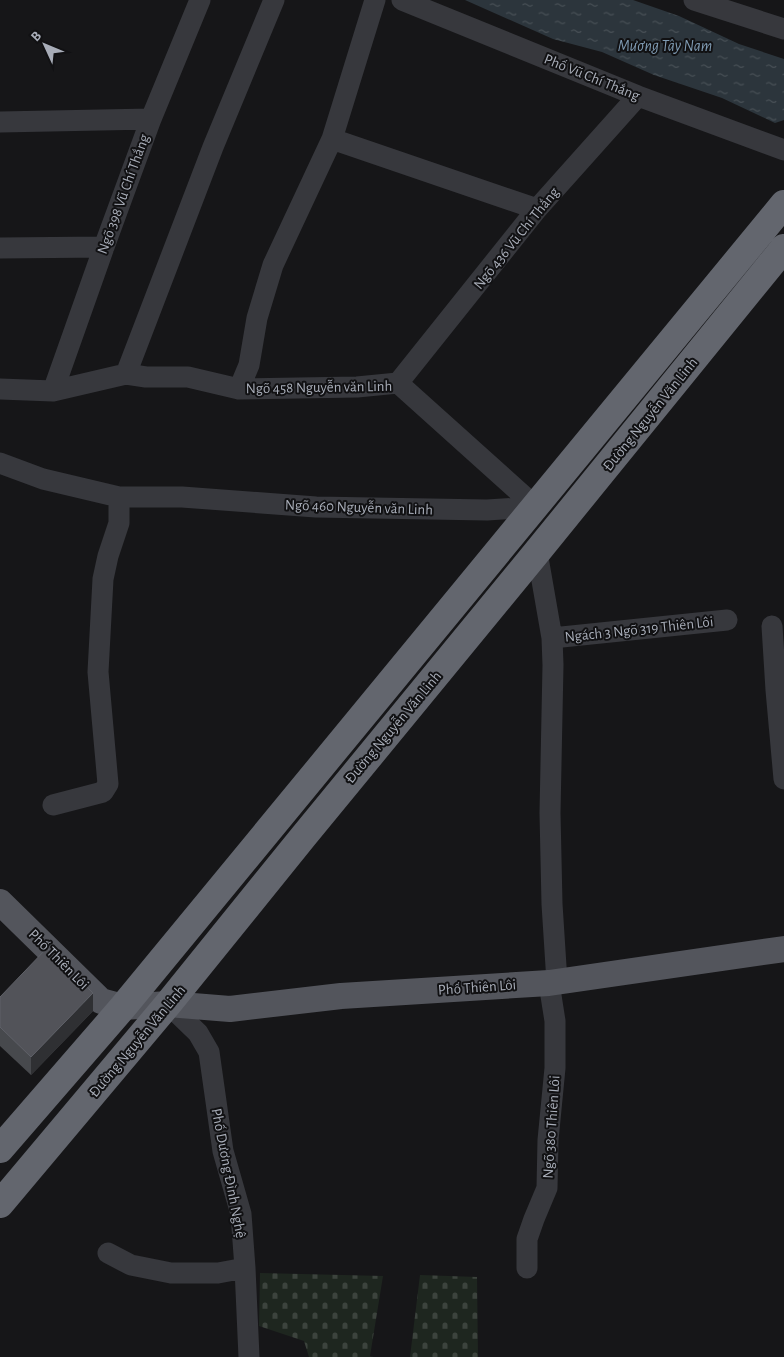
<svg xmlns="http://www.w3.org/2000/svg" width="784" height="1357" font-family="'Alegreya Sans',sans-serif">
<defs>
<pattern id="cemetery-stones" width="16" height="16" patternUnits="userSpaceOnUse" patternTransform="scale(1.25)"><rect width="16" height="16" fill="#1e261f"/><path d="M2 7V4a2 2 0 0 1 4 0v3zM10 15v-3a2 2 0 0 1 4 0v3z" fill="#3c433d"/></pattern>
<pattern id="water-ripples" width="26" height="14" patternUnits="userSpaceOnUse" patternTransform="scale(1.25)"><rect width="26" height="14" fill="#2c353c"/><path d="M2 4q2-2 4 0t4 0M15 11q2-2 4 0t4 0" fill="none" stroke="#485056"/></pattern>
</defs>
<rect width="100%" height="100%" fill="#161618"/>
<path fill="url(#cemetery-stones)" d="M260 1273 383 1276 370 1356 373 1357H309L304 1341 259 1326Z
M420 1275 477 1277 478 1357H410Z"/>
<path fill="url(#water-ripples)" d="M465 0H633L679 16 739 44 784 59V120L775 123 722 98 654 75 602 52 553 39Z"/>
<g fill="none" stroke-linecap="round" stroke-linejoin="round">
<path stroke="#37383d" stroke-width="21" d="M402 0 638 96 784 150
M694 0 784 29
M0 122 151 119
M332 139 537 209
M0 248 104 247
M126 374 213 147 274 0
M398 383 537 209 638 96
M0 389 53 391 126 374 146 377H188L239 389 357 387 398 383 536 507
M239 389 249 365 257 318 273 265 332 139 375 0
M53 391 104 247 151 119 200 0
M0 463 43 479 119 497H182L316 507 487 510 536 507
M537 552 552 638 553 665 550 813 552 904 557 982
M772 626 776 690 784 779
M552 638 727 620
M53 805 103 792 108 784 98 672 103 579 108 556 119 523V497
M168 1004 198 1033 209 1052 223 1151 241 1214 245 1268 249 1357
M108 1253 131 1265 171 1273H218L245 1268
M527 1268V1239L534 1219 547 1188 548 1140 555 1068V1021L549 983"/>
<path stroke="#53555c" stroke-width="26" d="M0 902 101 1001 123 1007 168 1004 230 1009 341 996 549 983 784 949"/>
<path stroke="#63666e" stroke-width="28" d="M0 1149 123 1007 784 204
M0 1204 168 1004 303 837 537 552 784 248"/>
</g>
<path fill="#47494d" d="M0 997 93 1011 31 1075 0 1046Z"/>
<path fill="#2f3033" d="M93 993V1011L31 1075V1057Z"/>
<path fill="#525359" stroke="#5f6168" d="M47 948 93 993 31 1057 0 1027V997Z"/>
<g text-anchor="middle" stroke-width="4" stroke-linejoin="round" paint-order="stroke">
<g font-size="15" fill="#a8adb8" stroke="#111113">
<text transform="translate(592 77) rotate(22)" y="5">Phố Vũ Chí Thắng</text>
<text transform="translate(123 194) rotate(-70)" y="5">Ngõ 398 Vũ Chí Thắng</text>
<text transform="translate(516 238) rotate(-51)" y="5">Ngõ 436 Vũ Chí Thắng</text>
<text transform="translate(319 387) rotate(-1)" y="5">Ngõ 458 Nguyễn văn Linh</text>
<text transform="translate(650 414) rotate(-51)" y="5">Đường Nguyễn Văn Linh</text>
<text transform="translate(359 507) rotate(2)" y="5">Ngõ 460 Nguyễn văn Linh</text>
<text transform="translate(639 629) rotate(-6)" y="5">Ngách 3 Ngõ 319 Thiên Lôi</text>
<text transform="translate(393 727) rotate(-50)" y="5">Đường Nguyễn Văn Linh</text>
<text transform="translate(59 959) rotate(45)" y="5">Phố Thiên Lôi</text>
<text transform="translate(477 987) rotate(-4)" y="5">Phố Thiên Lôi</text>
<text transform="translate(137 1041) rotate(-50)" y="5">Đường Nguyễn Văn Linh</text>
<text transform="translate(551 1127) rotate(-86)" y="5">Ngõ 380 Thiên Lôi</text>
<text transform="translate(229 1173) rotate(79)" y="5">Phố Dương Đình Nghệ</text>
</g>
<g font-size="16" font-style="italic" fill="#7f9bb3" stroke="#111113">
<text x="665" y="51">Mương Tây Nam</text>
</g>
</g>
<g transform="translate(45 45) rotate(314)" stroke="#111113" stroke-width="4" paint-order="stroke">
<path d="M0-4L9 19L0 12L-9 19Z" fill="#a8adb8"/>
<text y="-8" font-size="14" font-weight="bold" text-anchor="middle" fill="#a8adb8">B</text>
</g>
</svg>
